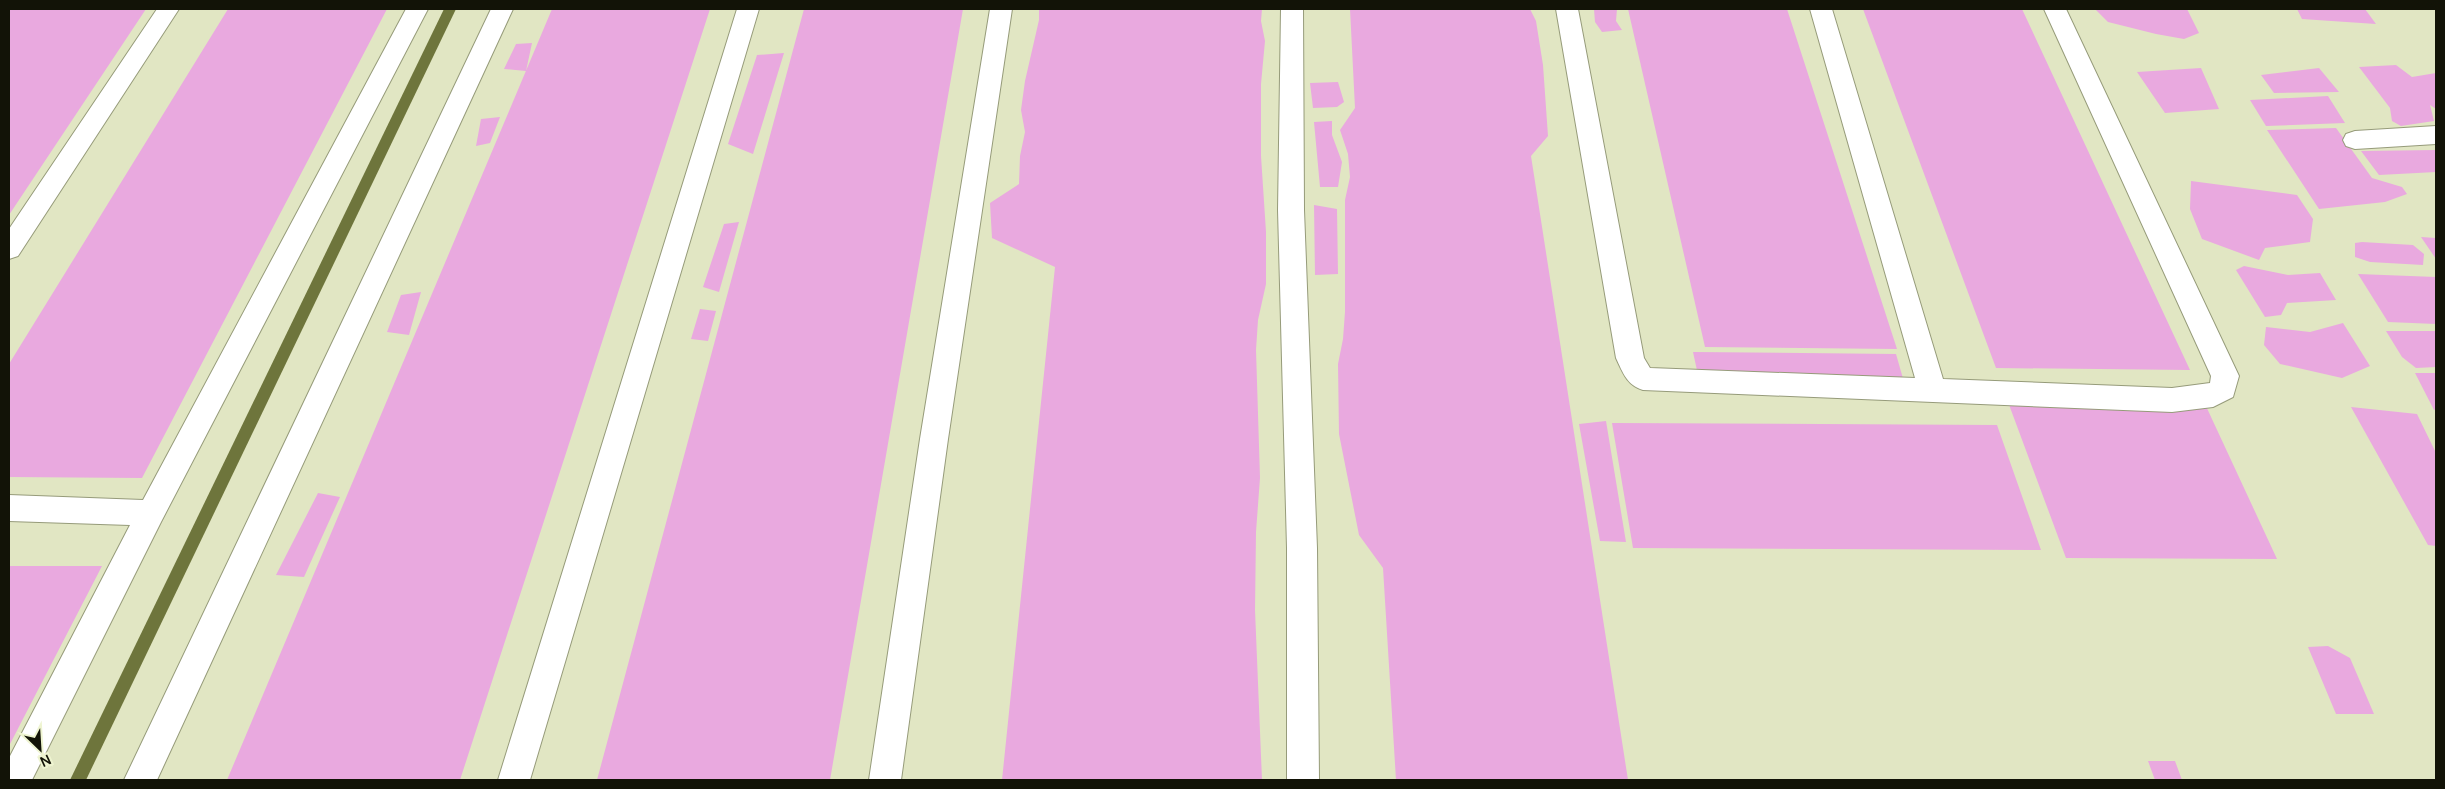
<svg xmlns="http://www.w3.org/2000/svg" width="2445" height="789" font-family="Manrope,sans-serif">
<rect width="100%" height="100%" fill="#e1e6c3"/>
<g fill="none" stroke-linecap="round" stroke-linejoin="round">
<path fill="#6e753c" fill-rule="evenodd" d="M444 9H456L86 780H70Z"/>
</g>
<path fill="#e9a9df" d="M9 9H146L9 215Z
M228 9H387L142 478 9 477V364Z
M552 9H710L460 780H227Z
M804 9H963L830 780H597Z
M1039 9H1262L1261 21 1265 41 1261 84V156L1266 232V284L1258 320 1256 350 1260 478 1256 532 1255 610 1262 780H1002L1055 267 992 238 990 203 1019 184 1020 156 1025 132 1021 110 1025 81 1039 20Z
M1350 9H1530L1536 21 1543 65 1548 136 1531 156 1628 780H1396L1383 568 1359 535 1339 434 1338 364 1343 339 1345 312V200L1350 177 1348 154 1340 130 1355 108Z
M1594 9H1617L1616 21 1622 30 1602 32 1595 22Z
M1628 9H1787L1897 349 1705 347Z
M1863 9H2022L2190 370 1996 368Z
M2095 9H2187L2199 33 2184 39 2156 34 2108 22Z
M2297 9H2365L2376 24 2302 19Z
M532 43 526 71 504 69 516 44Z
M784 53 753 154 728 144 757 55Z
M2396 65 2412 77 2436 73V109L2430 105 2434 121 2401 126 2392 121 2390 108 2359 67Z
M2201 68 2219 109 2165 113 2137 72Z
M2319 68 2339 92 2274 93 2261 75Z
M1338 82 1344 102 1337 107 1313 108 1310 83Z
M2328 96 2345 123 2266 126 2250 100Z
M500 117 490 143 476 146 481 119Z
M1332 121V135L1342 162 1338 187H1320L1314 122Z
M2336 128 2372 178 2402 187 2407 194 2385 202 2319 209 2267 130Z
M2436 150V172L2379 175 2361 151Z
M2191 181 2297 195 2313 219 2310 242 2265 248 2259 260 2202 239 2190 209Z
M1314 205 1337 209 1338 274 1315 275Z
M739 222 719 292 703 287 724 224Z
M2421 237 2436 238V259Z
M2362 242 2413 245 2424 254 2423 265 2370 262 2355 257V243Z
M2244 266 2288 275 2320 273 2336 300 2287 303 2281 315 2265 317 2236 270Z
M2358 274 2436 277V324L2388 322Z
M421 292 409 335 387 332 401 295Z
M700 309 716 311 708 341 691 339Z
M2343 323 2370 366 2342 378 2280 364 2264 345 2266 327 2310 332Z
M2386 331H2436V367L2416 368 2402 357Z
M1693 352 1896 354 1904 382 1698 375Z
M2415 373H2436V409L2434 410Z
M2008 402 2205 404 2277 559 2066 558Z
M2351 407 2417 414 2436 453V546L2428 545Z
M1606 421 1626 542 1600 541 1579 424Z
M1612 423 1997 425 2041 550 1633 548Z
M318 493 340 497 304 577 276 575Z
M9 566H102L9 746Z
M2328 646 2350 658 2374 714H2336L2308 647Z
M2148 761H2175L2182 780H2155Z"/>
<g fill="none" stroke-linecap="round" stroke-linejoin="round">
<g stroke="#969b7a" stroke-width="2">
<path id="street" d="M157 9H179L18 256 9 259V229Z
M406 9H428L161 522 32 780H9V758L130 525 9 521V495L143 500Z
M491 9H513L157 780H124Z
M737 9H759L530 780H498Z
M990 9H1012L948 439 901 780H869L920 439Z
M1281 9H1303L1304 210 1317 548 1319 780H1287V548L1278 210Z
M1556 9H1578L1644 358 1650 368 1915 378 1810 9H1832L1943 379 2172 388 2210 383 2211 376 2044 9H2066L2239 376 2233 397 2213 407 2172 412 1643 390C1627 385 1623 373 1616 358Z
M2436 126V144L2355 149 2346 146 2343 140 2346 134 2355 131Z"/>
</g>
<use href="#street" fill="#fff" fill-rule="evenodd"/>
</g>
<rect width="2445" height="789" fill="none" stroke="#121307" stroke-width="20"/>
<g transform="translate(40 749) rotate(155)" stroke="#eef4d0" stroke-width="4" paint-order="stroke">
<path d="M0-4L9 19L0 12L-9 19Z" fill="#121307"/>
<text y="-8" font-size="14" font-weight="bold" text-anchor="middle" fill="#121307">N</text>
</g>
</svg>
